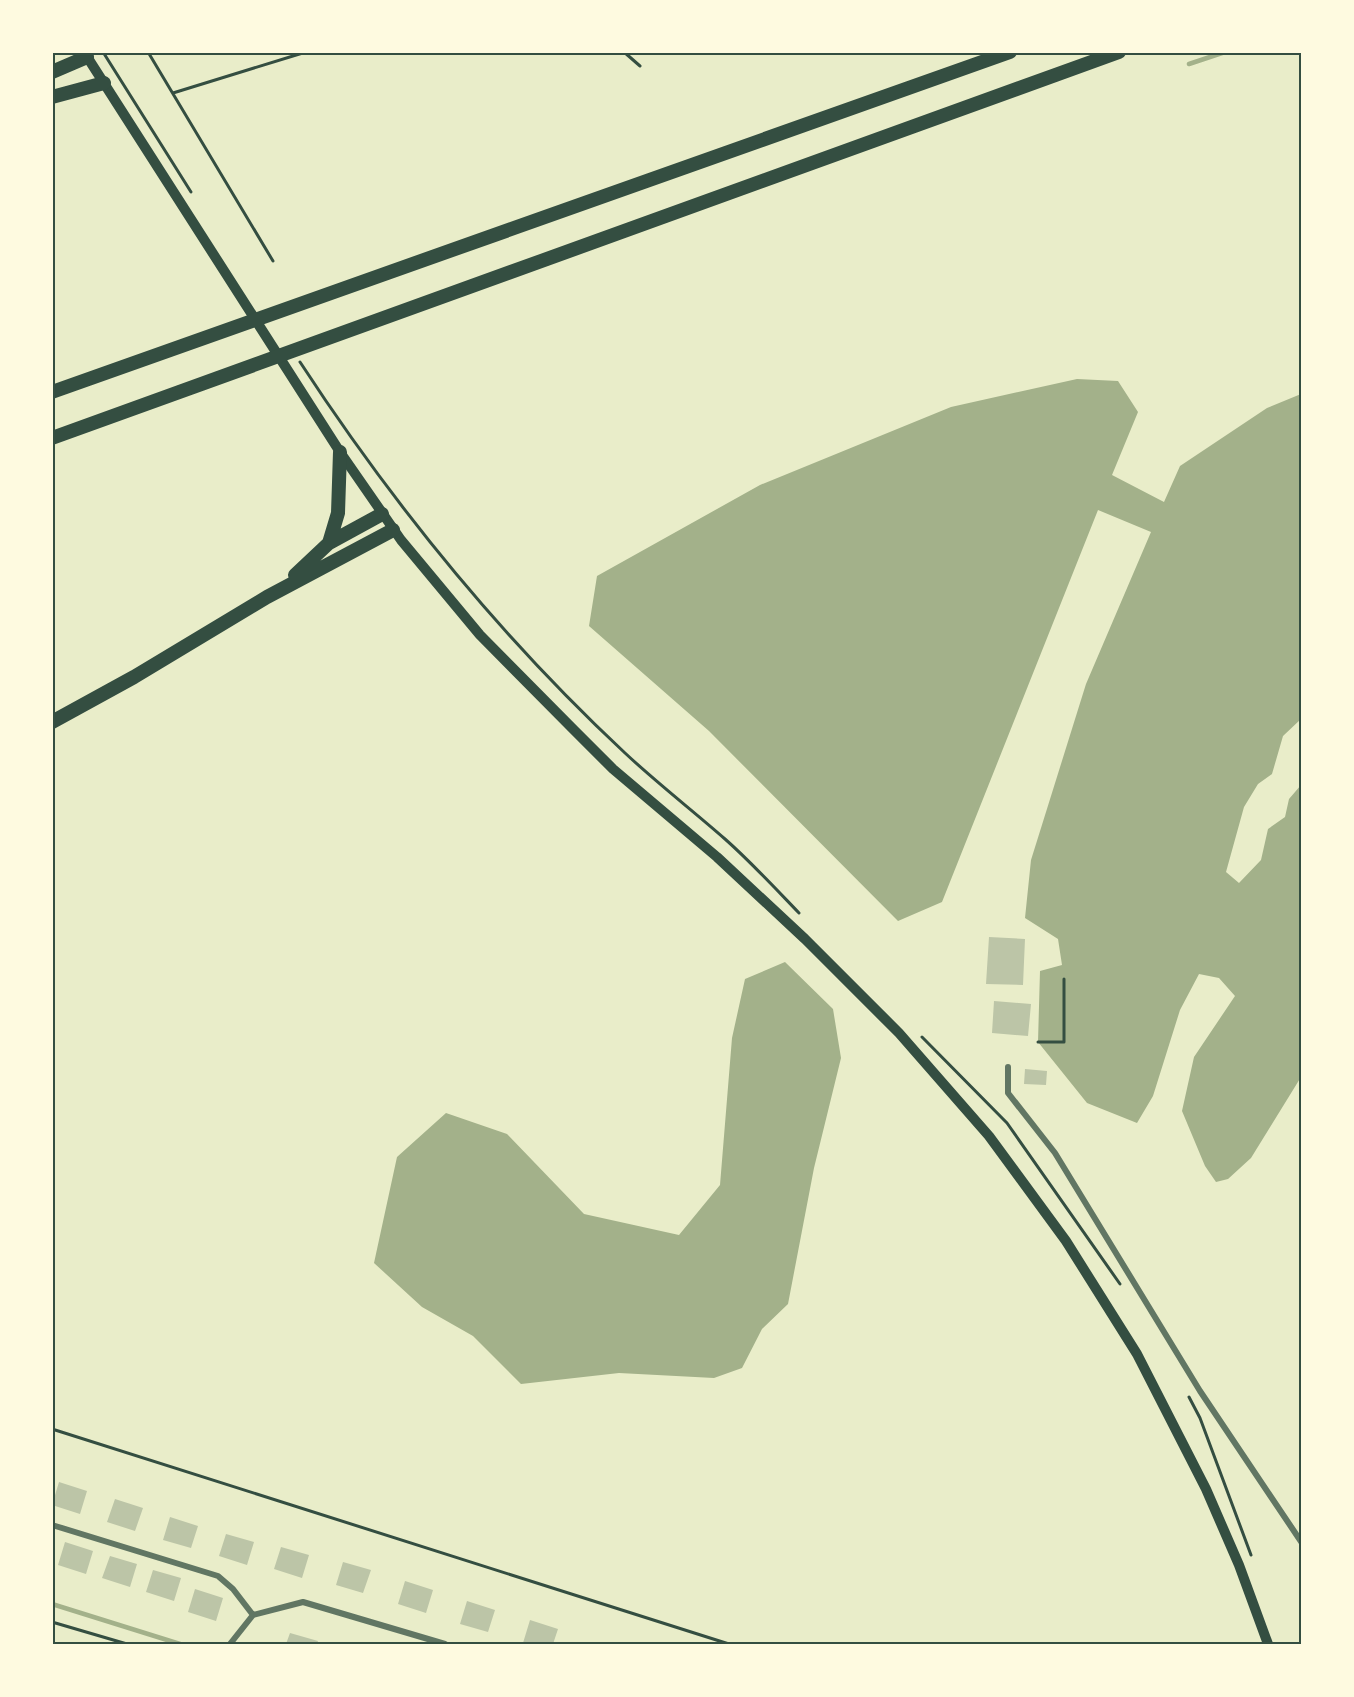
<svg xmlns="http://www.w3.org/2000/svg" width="1354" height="1697" font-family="Signika,sans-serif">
<rect width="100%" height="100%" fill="#e9edc9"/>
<path fill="#a3b18a" d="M1077 379 1118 381 1138 412 1112 475 1164 502 1180 466 1267 408 1301 394V719L1283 736 1272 774 1258 784 1244 807 1226 872 1239 883 1261 860 1268 829 1285 817 1289 799 1301 785V1077L1251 1158 1228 1179 1216 1182 1205 1166 1182 1111 1194 1057 1235 996 1219 978 1199 974 1180 1010 1153 1096 1137 1123 1087 1103 1038 1042 1040 971 1062 965 1058 939 1025 918 1031 860 1086 684 1151 532 1098 510 942 902 898 921 709 731 589 626 597 576 760 485 951 407Z
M785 962 833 1009 841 1058 814 1168 788 1304 762 1329 742 1368 714 1378 619 1373 521 1384 473 1336 422 1307 374 1263 397 1157 446 1113 507 1134 584 1214 679 1235 720 1185 732 1038 745 979Z"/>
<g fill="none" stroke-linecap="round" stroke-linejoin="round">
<path stroke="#a3b18a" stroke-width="4.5" d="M1189 64 1225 52
M52 1604 180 1644"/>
</g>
<path fill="#bcc5a7" d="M989 937 1025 939 1023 985 986 984Z
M994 1001 1031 1004 1028 1036 992 1033Z
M1025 1069 1047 1071 1046 1085 1024 1084Z
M59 1482 87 1491 80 1514 52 1505Z
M115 1499 143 1508 135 1531 107 1522Z
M170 1517 198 1526 191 1548 163 1540Z
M226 1534 254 1542 247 1565 219 1556Z
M65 1542 93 1551 86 1574 58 1565Z
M281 1547 309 1555 302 1578 274 1569Z
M110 1556 137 1564 130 1587 102 1578Z
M343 1562 371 1570 363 1593 336 1585Z
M153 1570 181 1578 174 1601 146 1592Z
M405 1581 433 1590 426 1613 398 1604Z
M195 1589 223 1598 216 1621 188 1612Z
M467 1601 495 1610 488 1632 460 1624Z
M530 1620 558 1629 553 1644 523 1643Z
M290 1633 318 1641 317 1644H286Z"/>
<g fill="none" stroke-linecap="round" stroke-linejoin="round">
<path stroke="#344e41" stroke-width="3" d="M103 52 191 192
M148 52 273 261
M624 52 640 66
M173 93 306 52
M300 362C392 503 502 638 625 753 657 783 692 810 725 839 751 862 775 888 799 913
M922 1037 1007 1123 1120 1284
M1038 1042H1064V979
M1189 1397 1200 1418 1251 1555
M52 1429 729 1644
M52 1622 127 1644"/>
<path stroke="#617663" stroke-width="6" d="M1008 1067V1093L1055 1153 1200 1391 1302 1543
M52 1525 218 1576 233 1589 253 1615
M230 1644 253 1615 303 1602 445 1644"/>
<path stroke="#344e41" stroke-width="10" d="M84 52 340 452 401 540 480 635 575 731 613 769 717 857 805 939 899 1033 989 1136 1066 1241 1137 1354 1206 1489 1239 1565 1268 1644"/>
<path stroke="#344e41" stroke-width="14" d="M52 72 87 57
M52 97 104 83
M52 392 1010 52
M52 438 1119 52
M329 543 338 513 340 452
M295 575 329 543 382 514
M52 722 134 677 267 597 393 530"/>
</g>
<rect width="1354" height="1697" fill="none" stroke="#fefae0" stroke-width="108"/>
<rect x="54" y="54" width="1246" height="1589" fill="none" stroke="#344e41" stroke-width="2"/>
</svg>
